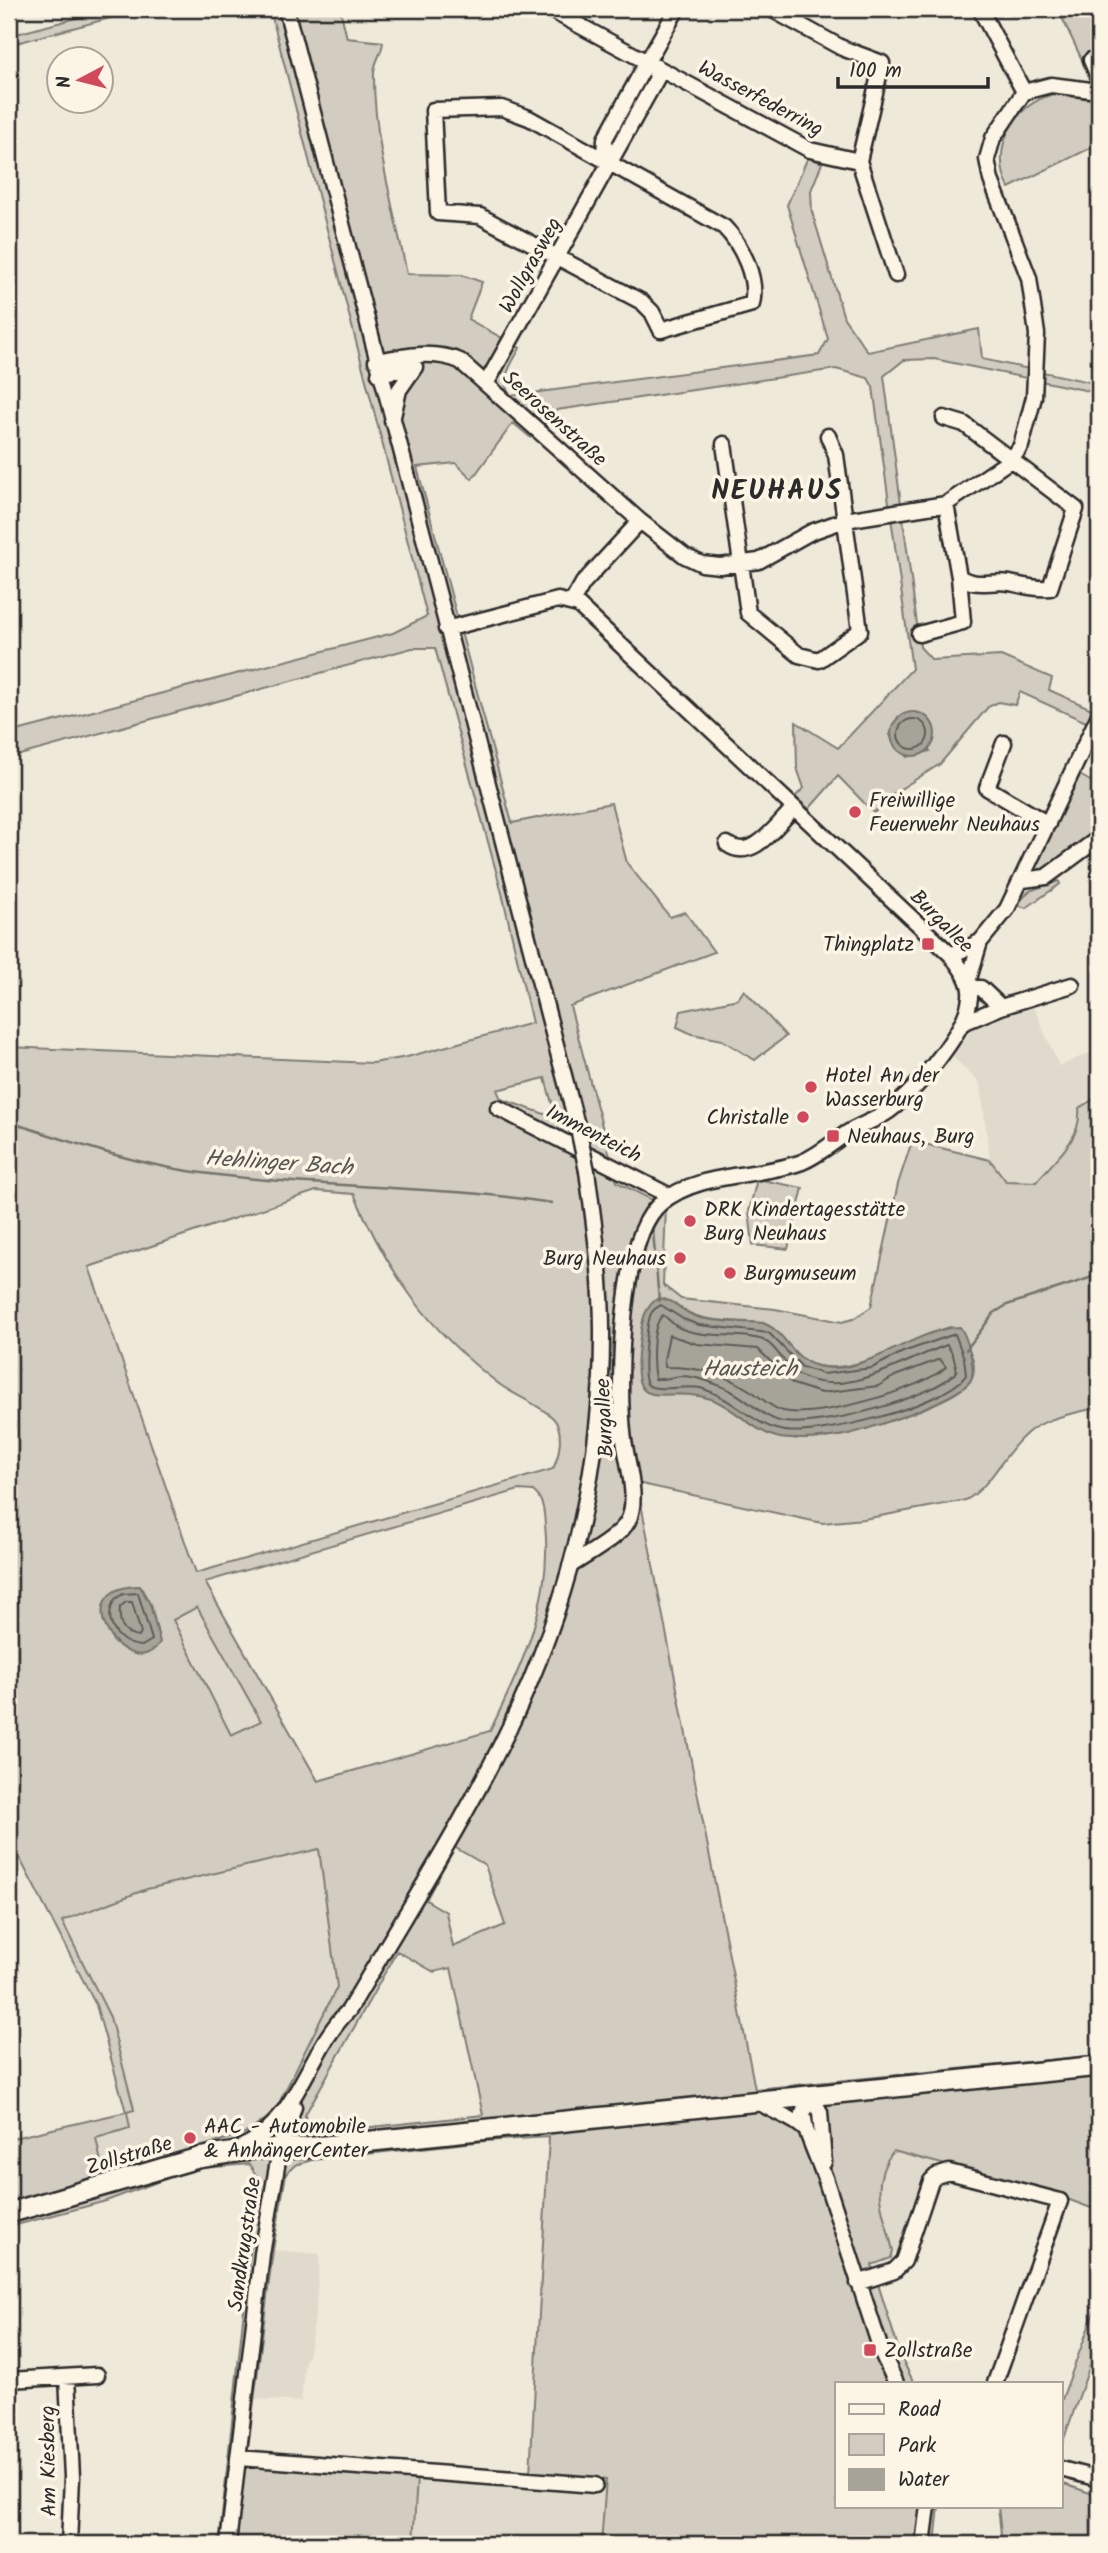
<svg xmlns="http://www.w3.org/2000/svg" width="1108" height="2553" font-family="Kalam,sans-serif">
<rect width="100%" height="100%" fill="#efe9da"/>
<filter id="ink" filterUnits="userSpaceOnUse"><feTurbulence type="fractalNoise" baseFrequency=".0143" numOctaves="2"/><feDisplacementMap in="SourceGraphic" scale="14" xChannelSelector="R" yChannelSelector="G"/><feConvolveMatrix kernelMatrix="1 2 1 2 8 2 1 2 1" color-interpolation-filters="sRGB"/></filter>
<g filter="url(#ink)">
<path fill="#e0dacc" d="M1033 1005 1059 1066 1099 1049V1096L1085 1101 1074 1137 1063 1154 1036 1182 1006 1181 990 1160 980 1083 951 1055 974 1027Z
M197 1607 261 1722 230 1735 173 1620Z
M319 1849 337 1987 274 2113 248 2132 104 2177 96 2138 134 2110 133 2105 110 2017 61 1921 147 1889Z
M893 2151 936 2163 902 2254 893 2251 879 2205 880 2176Z
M273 2250 320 2254 315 2317 308 2358H305L301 2402 255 2399Z
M418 2465 606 2480 601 2544H413Z"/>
<path fill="#d2cdc0" stroke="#7e7c76" stroke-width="2" fill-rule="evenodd" d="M110 9H144L9 45V36Z
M270 9H340L347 38 383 42C382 54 375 60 374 72 373 139 394 209 407 274L462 275 482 282 468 319 520 348C512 363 499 379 510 396L819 355 828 339 787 205 808 157 822 163 811 191 812 212 844 318 868 352 979 329 982 359 1099 384V393L934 359 904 360 884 376 920 647 932 660 1001 656 1052 678 1049 690 1094 710 1088 723 1020 692 1015 705 998 702 988 707 940 764 891 795 874 813 838 776 809 809 795 797 804 788 797 768 796 722 838 748 912 669 873 387 868 378 836 369 557 410 531 438 513 423 472 479 456 463 417 467 512 823 611 803 627 863 670 917 685 912 714 952 570 1006 617 1182 666 1207 663 1285 681 1299 775 1309 842 1322 853 1319 871 1307 898 1184 912 1141 990 1160 1006 1181 1036 1182C1055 1159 1082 1140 1079 1108L1099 1096V1407C1074 1414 1043 1417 1024 1436 1002 1456 992 1485 966 1500L864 1519 822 1523 637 1483 755 2089 1099 2055V2211L1054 2194 893 2151C867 2187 885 2213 893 2251L891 2258 872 2265 901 2357 914 2383H837V2506H939L935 2544H601L606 2480 530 2473 549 2137 485 2141 312 2160 295 2165 286 2174 273 2250 246 2464 417 2477 413 2544H219L257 2187V2177L249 2164 192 2169 106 2201 9 2227V2139L126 2112 96 2005 9 1838V1047L373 1063 407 1057 532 1023 502 893 435 648H412L9 758V733L393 633 427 616ZM898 717 930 751 907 757 890 735ZM545 1078 556 1118 501 1099 497 1090ZM316 1191 354 1194C389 1274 428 1330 499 1384 515 1396 539 1404 553 1418 565 1430 559 1456 553 1469L196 1573 89 1267ZM676 1304C698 1325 734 1320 763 1323 784 1331 789 1352 807 1362 845 1382 912 1339 950 1327 963 1339 980 1358 972 1378 964 1400 866 1430 842 1435 825 1439 801 1439 784 1438 758 1436 741 1412 719 1402 708 1397 695 1394 683 1392ZM519 1490 533 1491C544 1500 544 1512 545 1525 553 1600 522 1665 490 1731L318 1781 205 1582ZM151 1604 158 1636 114 1643 104 1621ZM197 1607 261 1721 231 1735 173 1620ZM454 1847 485 1865 505 1925 453 1947 446 1912 426 1900ZM319 1849 337 1987 274 2113 248 2132 104 2177 96 2138 130 2128 127 2112 134 2110 133 2105 110 2017 62 1921 147 1889ZM397 1951 434 1972 451 1968 483 2115 316 2133 306 2123 305 2115Z
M1058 9H1099V96Z
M1054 94 1099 100V144L1009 188C989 150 1013 104 1054 94Z
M1078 774 1099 786V833L1050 872 1032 873Z
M1059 881 1060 884 1026 908 1017 905 1029 891Z
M744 990 786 1036 755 1060 722 1040 692 1034 677 1027 681 1011 738 999Z
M757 1179 803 1188 788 1249 753 1245 749 1211Z
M1099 2299V2340L1061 2447V2402Z
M1061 2483 1099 2496V2544H1002L998 2506H1061Z"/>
<path fill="#a6a399" stroke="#75736d" stroke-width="2" d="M891 734a22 22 0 1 1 44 0a22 22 0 1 1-44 0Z
M658 1298C674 1299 682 1312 697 1317 717 1323 742 1321 763 1323 784 1331 789 1352 807 1362 854 1387 912 1328 960 1327 967 1336 977 1370 970 1381 958 1399 862 1433 838 1436 821 1438 797 1441 780 1438 753 1432 736 1408 711 1399 664 1383 629 1420 639 1345 642 1326 641 1310 658 1298Z
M140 1586 150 1604 160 1642C130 1690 59 1586 140 1586Z"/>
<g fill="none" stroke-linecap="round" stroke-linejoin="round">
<path stroke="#5c5b57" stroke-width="2" d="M898 734a15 15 0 1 1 30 0a15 15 0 1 1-30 0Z
M661 1305 683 1319 699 1325 769 1333 802 1367 823 1374 872 1368 903 1352 955 1334 964 1358 966 1375C947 1405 815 1439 780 1430 751 1423 730 1396 700 1388 687 1385 655 1392 648 1385 640 1377 647 1327 650 1316 652 1310 656 1308 661 1305Z
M663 1315C669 1319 673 1325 680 1328 705 1339 734 1332 760 1339 776 1343 784 1367 799 1375 844 1401 905 1359 947 1345L953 1355 957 1371C935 1398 819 1428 784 1422 761 1418 745 1395 723 1387 711 1382 695 1376 681 1376 672 1377 664 1380 655 1379 652 1364 651 1325 663 1315Z
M669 1335 697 1344 758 1349 793 1384 821 1393 878 1386 895 1376 940 1359 946 1367C921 1390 817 1419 783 1411 771 1408 762 1398 751 1391 723 1373 698 1367 665 1367L664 1360Z
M138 1593 152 1640 142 1646C118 1645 102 1622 115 1599L123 1594Z
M126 1602H132L141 1633 139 1637C121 1635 119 1622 120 1607Z"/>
<path stroke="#75736d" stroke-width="2.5" d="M9 1122C67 1140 127 1162 188 1171 309 1189 431 1184 552 1203
M653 1231 659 1301
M966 1350 994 1313 1007 1305 1099 1275"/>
<g stroke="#2b2b2b" stroke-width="19">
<path id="minor" d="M286 9 579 1133
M549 9 810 150 859 161 882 63 842 48 771 9
M980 9 1024 92
M1091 60 1099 79
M502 108 529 118 724 227C742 245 758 279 752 304L661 330 652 312 642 302 480 216 438 213 433 110Z
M859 161 896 275
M609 164 604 156 605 139 648 60
M376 361C404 356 433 350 460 361L640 521 685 556 702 564 720 566 759 561 811 532 845 520 946 504 1012 459 1021 446 1034 397 1037 334 1029 278 991 180 987 159 993 138 1024 92 1051 85 1099 91
M379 374 415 367
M486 384 657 78 655 69 648 60 677 9
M944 418 964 424 1076 509 1050 588C1035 589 1024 586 1010 583 991 580 977 588 959 577L946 504
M392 421 399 390 415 367
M724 444 748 613 799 655 819 660 860 631 836 455 828 436
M572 602 583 583 640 521
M446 629 558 600 578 605 951 955C960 967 972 981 970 997 968 1030 915 1091 889 1111 876 1120 860 1125 847 1133 832 1143 819 1155 802 1162 758 1178 699 1171 661 1203 620 1237 618 1380 623 1432 625 1458 640 1497 628 1521 620 1537 586 1555 570 1566
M919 634 963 622 959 577
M1004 743 987 788 1048 824
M727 844C753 863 777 824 794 808
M1023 880 1046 877 1099 838
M951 955 980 942 1007 909 1099 715
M968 982 980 942
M970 988H981L1001 1007 1072 985
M965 1022 1001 1007
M498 1108 670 1196
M812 2097 803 2113 806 2130 825 2178 882 2353 896 2383
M812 2097 820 2112 824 2162
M759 2102C775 2114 792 2116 806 2130
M242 2147C298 2122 307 2051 349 2010 407 1910 472 1811 520 1705 573 1588 603 1459 602 1330 602 1277 594 1224 587 1171
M858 2283 894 2271 904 2261 931 2181 936 2176 949 2172 1060 2201 995 2383
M67 2377 72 2477 69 2544
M9 2380 97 2375
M239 2458 595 2485
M1061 2469 1099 2479
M228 2544 262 2254 280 2149 294 2107
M923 2544 928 2506"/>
</g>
<g stroke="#2b2b2b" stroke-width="24">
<path id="major" d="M9 2213 198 2158 255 2149 305 2148 1099 2066"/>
</g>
<use href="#minor" stroke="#fcf5e5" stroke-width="14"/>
<use href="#major" stroke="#fcf5e5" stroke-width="19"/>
<g stroke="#2b2b2b" stroke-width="19" stroke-linecap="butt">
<path id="minor-bridge" d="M579 1133 587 1171"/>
</g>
<use href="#minor-bridge" stroke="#fcf5e5" stroke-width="14"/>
</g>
</g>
<g fill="#d1495b" stroke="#fcf5e5" stroke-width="2.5">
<circle cx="855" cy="812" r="7"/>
<rect x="921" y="937" width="14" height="14" rx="3.5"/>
<circle cx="811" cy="1087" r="7"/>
<circle cx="803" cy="1117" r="7"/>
<rect x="826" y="1129" width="14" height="14" rx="3.5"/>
<circle cx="690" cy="1221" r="7"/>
<circle cx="680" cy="1258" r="7"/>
<circle cx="730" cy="1273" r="7"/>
<circle cx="190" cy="2138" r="7"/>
<rect x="863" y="2343" width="14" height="14" rx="3.5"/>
</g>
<g text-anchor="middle" stroke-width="7" stroke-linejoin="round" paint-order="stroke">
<g font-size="21" fill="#2b2b2b" stroke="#fcf5e5">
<text transform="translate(761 98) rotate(28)" y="7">Wasserfederring</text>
<text transform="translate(530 265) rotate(-61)" y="7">Wollgrasweg</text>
<text transform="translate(555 418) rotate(42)" y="7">Seerosenstraße</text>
<text transform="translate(942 921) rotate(45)" y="7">Burgallee</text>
<text transform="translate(594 1133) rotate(27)" y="7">Immenteich</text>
<text transform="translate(604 1418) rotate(-93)" y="7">Burgallee</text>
<text transform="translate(129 2155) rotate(-17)" y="7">Zollstraße</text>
<text transform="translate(244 2244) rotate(-82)" y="7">Sandkrugstraße</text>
<text transform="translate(48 2461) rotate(-91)" y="7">Am Kiesberg</text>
</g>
<g font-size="21" fill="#2b2b2b" stroke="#fcf5e5" text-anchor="start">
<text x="869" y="807">Freiwillige<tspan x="869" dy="24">Feuerwehr Neuhaus</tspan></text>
<text x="914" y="951" text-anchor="end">Thingplatz</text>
<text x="825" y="1082">Hotel An der<tspan x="825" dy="24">Wasserburg</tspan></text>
<text x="789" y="1124" text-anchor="end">Christalle</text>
<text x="847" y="1143">Neuhaus, Burg</text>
<text x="704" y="1216">DRK Kindertagesstätte<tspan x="704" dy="24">Burg Neuhaus</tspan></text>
<text x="666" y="1265" text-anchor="end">Burg Neuhaus</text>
<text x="744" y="1280">Burgmuseum</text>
<text x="204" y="2133">AAC - Automobile<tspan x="204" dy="24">&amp; AnhängerCenter</tspan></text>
<text x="884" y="2357">Zollstraße</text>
</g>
<g font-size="23" font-style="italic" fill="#565552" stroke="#fcf5e5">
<text transform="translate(279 1162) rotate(4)" y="8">Hehlinger Bach</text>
<text x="750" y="1376">Hausteich</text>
</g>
<g font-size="28" font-weight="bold" letter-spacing="2" fill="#2b2b2b" stroke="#fcf5e5">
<text x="777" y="499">NEUHAUS</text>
</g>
</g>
<rect width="1108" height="2553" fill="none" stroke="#fcf5e5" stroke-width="35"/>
<rect x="18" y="18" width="1073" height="2518" fill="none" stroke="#2b2b2b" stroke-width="2.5" filter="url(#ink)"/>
<rect x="835" y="2382" width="228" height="126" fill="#fcf5e5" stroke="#a8a49b" stroke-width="2"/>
<rect x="849" y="2404" width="35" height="10" fill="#fcf5e5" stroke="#a8a49b" stroke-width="2"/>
<text x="898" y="2416" font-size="21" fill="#2b2b2b">Road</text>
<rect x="849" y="2434" width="35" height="21" fill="#d2cdc0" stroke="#a8a49b" stroke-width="2"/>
<text x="898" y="2452" font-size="21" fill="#2b2b2b">Park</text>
<rect x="849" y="2469" width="35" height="21" fill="#a6a399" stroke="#a8a49b" stroke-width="2"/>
<text x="898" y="2486" font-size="21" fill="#2b2b2b">Water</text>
<g transform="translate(80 80) rotate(263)"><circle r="33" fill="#fcf5e5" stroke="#a8a49b" stroke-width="2"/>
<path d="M0-5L12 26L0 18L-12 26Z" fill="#d1495b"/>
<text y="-10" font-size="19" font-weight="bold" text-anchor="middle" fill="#2b2b2b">N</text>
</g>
<path d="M838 77v10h150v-10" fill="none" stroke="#2b2b2b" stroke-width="3.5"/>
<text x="849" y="77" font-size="21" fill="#2b2b2b" stroke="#fcf5e5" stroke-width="5" paint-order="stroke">100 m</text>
</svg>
